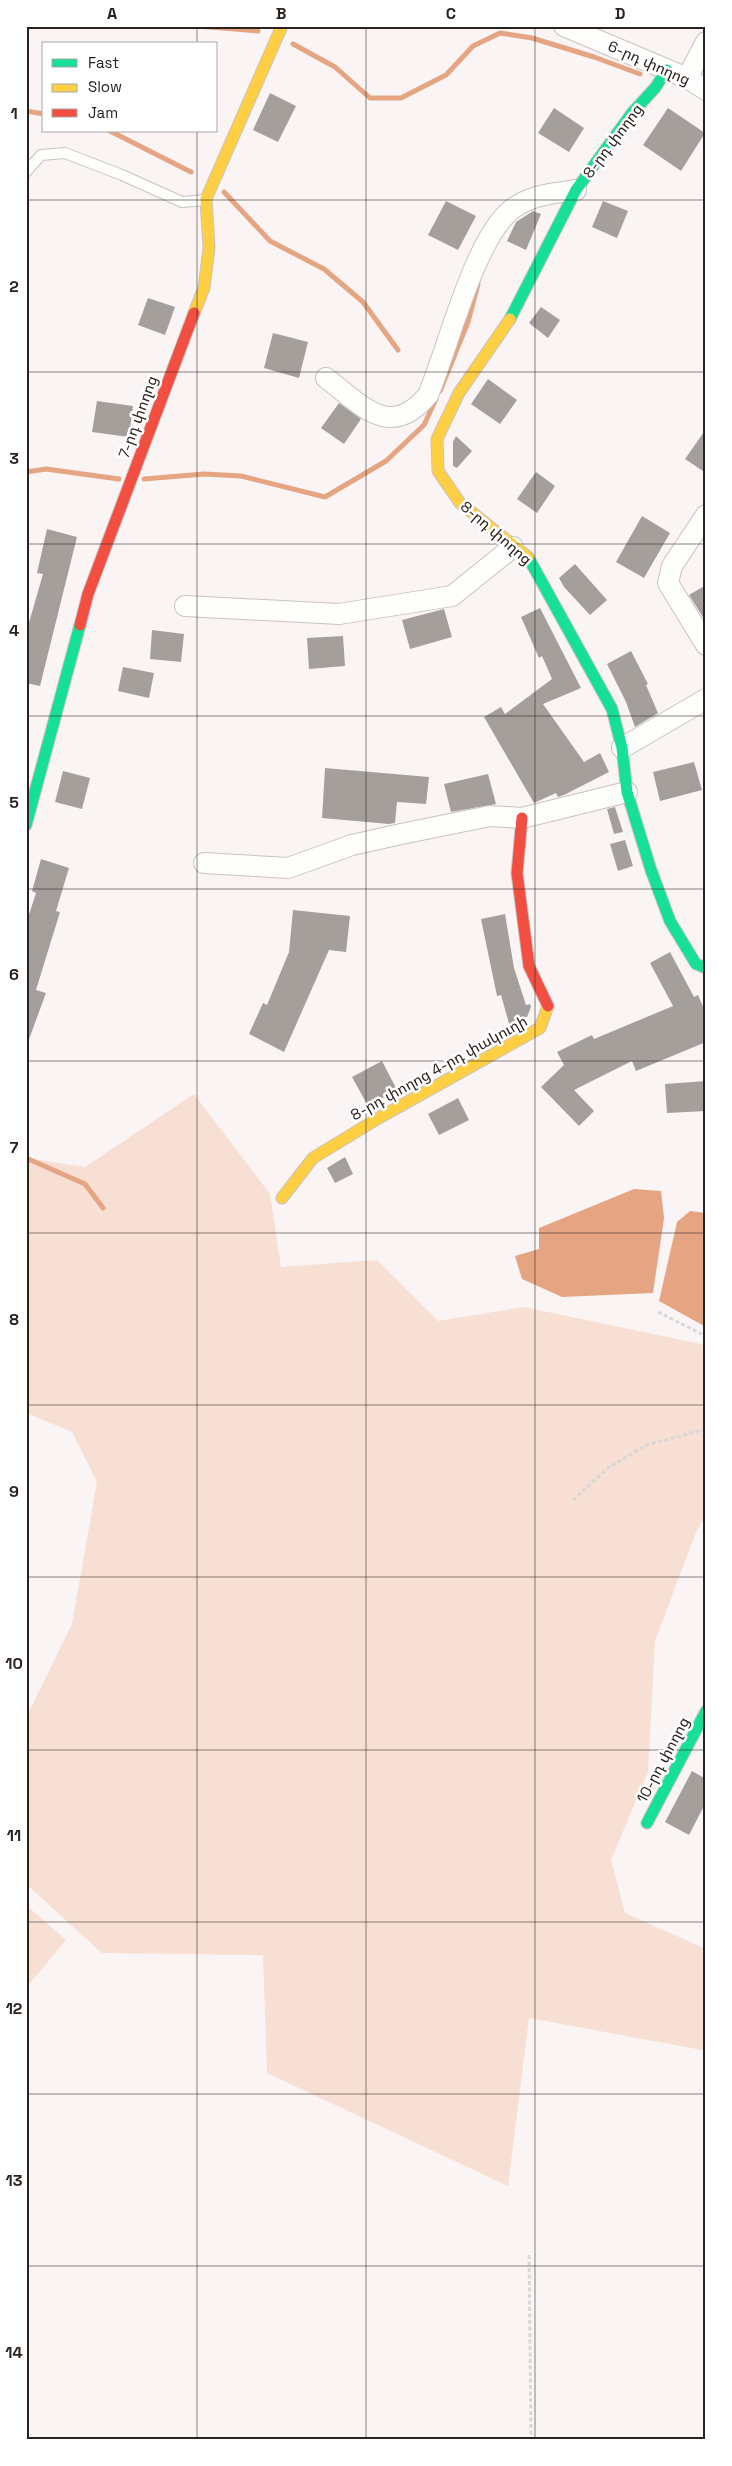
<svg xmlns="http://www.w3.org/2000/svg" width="732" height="2466" font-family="'Space Grotesk','Noto Sans Armenian',sans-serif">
<rect width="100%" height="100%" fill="#faf5f4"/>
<path fill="#f7dfd4" d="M194 1094 270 1194 281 1267 377 1260 438 1321 524 1307 701 1344 706 1347V1515L696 1532 655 1641 648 1772 611 1860 625 1913 706 1949V2048L702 2050 529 2018 508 2186 267 2073 263 1955 102 1953 26 1884V1718L72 1624 97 1482 72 1432 26 1413V1158L85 1167Z
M26 1905 66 1940 26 1988Z"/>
<path fill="#e5a482" d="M634 1189 661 1191 664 1218 653 1293 562 1297 522 1279 515 1256 539 1249V1228Z
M690 1211 706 1213V1327L659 1301 677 1222Z"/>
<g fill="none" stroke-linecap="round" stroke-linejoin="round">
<path stroke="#e5a482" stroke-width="5" d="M196 26 258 31
M293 44 335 67 370 98H401L446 75 473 46 500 33 532 38 594 57 640 74
M26 111 44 114
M110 131 191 172
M224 192 270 241 324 269 363 302 398 350
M440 391 468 322 478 284
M26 472 46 469 119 479
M144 479 204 474 241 476 325 497 386 461 424 425 436 399
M26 1158 85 1184 103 1208"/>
</g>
<path fill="#a59f9c" d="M270 93 296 106 278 142 253 130Z
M554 108 584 128 569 152 538 133Z
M668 108 705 133 681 171 643 145Z
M446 201 476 216 458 250 428 235Z
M603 201 628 211 617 238 592 227Z
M533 211 541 214 526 250 507 241 516 222Z
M148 298 175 307 165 335 138 325Z
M541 307 560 320 548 338 529 323Z
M273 333 308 342 299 378 264 368Z
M488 379 517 400 500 424 471 404Z
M97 401 133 406 129 437 92 432Z
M339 403 361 419 344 444 321 428Z
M706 429V473L685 459Z
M456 436 472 451 457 468 453 466V442Z
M536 472 555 486 537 513 517 499Z
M642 516 670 533 644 578 616 562Z
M47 529 77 537 40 686 26 683V633L43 574 37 573Z
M575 564 607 600 590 615 564 587 559 578Z
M706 585V622L689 595Z
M540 608 581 688 543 704 584 762 600 753 609 772 564 795 558 797 556 793 534 803 484 717 501 707 505 714 552 679 542 656 539 658 521 617Z
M444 609 452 637 410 649 402 620Z
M152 630 184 634 181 662 150 659Z
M343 636 345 666 309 669 307 638Z
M631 651 648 684 646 685 658 713 635 727 626 702 607 664Z
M123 667 154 673 149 698 118 691Z
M694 762 702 790 660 801 653 772Z
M325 768 429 777 426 804 397 802 395 823 389 824 322 818Z
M63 771 90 778 82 809 55 802Z
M488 774 496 804 451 812 444 784Z
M615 807 623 832 614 834 607 809Z
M625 840 633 866 618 871 610 844Z
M41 859 69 868 56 911 60 912 36 990 46 993 28 1042H26V924L36 893 32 891Z
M293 910 350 916 346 952 329 950 284 1052 249 1034 263 1003 267 1005 289 952Z
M505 914 514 968 526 1005 530 1004 531 1007 527 1017 510 1027 501 995 497 996 481 919Z
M670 952 694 997 698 995 706 1013V1042L636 1071 632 1061 574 1090 594 1111 579 1126 541 1087 564 1065 557 1052 592 1035 594 1039 673 1006 650 963Z
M382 1061 397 1090 368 1106 352 1077Z
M706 1081V1111L667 1113 665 1084Z
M458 1098 469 1120 439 1135 428 1114Z
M345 1157 353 1174 335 1183 327 1168Z
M692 1771 706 1779V1802L689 1835 665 1822Z"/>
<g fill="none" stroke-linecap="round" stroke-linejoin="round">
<g stroke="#c9c2c0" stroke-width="12">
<path id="lane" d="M26 172 41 155 65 153 122 175 182 202 205 200"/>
</g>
<g stroke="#c9c2c0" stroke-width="22">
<path id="street" d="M564 26 687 78 706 90
M687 78 706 42
M326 378C362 405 390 441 428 395 448 348 474 240 511 210 529 195 554 193 576 190
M706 515 672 566 668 583 706 645
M185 606 339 614 452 596 513 547
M622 748 706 699
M204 863 288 868 352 845 401 834 490 816 522 818 627 792"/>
</g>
<g stroke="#c9c2c0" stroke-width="13">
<path id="fast" d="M510 319 576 190 632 113 655 88 667 70
M528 557 612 709 622 748 627 792 651 870 670 921 696 964 706 968
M26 825 80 625
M647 1823 706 1711"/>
</g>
<g stroke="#c9c2c0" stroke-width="13">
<path id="slow" d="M194 313 204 288 209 248 206 199 282 26
M510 319 459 393 437 439 438 471 460 503 528 557
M282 1198 313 1158 377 1119 540 1028 548 1006"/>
</g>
<g stroke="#c9c2c0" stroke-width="13">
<path id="jam" d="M80 625 88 594 194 313
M522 818 517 873 529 966 548 1006"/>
</g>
<path stroke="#d9d7d7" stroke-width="3" stroke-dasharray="4 2.5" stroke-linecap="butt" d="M658 1312 706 1336
M573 1500 609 1467 647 1445 706 1429
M529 2255 531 2440"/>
<use href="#lane" stroke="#fefefd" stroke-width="10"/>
<use href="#street" stroke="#fefefd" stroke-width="20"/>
<use href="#fast" stroke="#16e098" stroke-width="11"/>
<use href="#slow" stroke="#ffcf43" stroke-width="11"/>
<use href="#jam" stroke="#f24e42" stroke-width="11"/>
</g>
<path fill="none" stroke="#2a221e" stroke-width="1" stroke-opacity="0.55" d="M197 26V44M366 26V2440M535 26V2440M197 131V2440M26 200H706M26 372H706M26 544H706M26 716H706M26 889H706M26 1061H706M26 1233H706M26 1405H706M26 1577H706M26 1750H706M26 1922H706M26 2094H706M26 2266H706"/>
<g text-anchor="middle" stroke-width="5" stroke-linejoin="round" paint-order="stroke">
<g font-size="15" fill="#2a221e" stroke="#fff">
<text transform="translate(649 63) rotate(24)" y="5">6-րդ փողոց</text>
<text transform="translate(613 141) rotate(-53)" y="5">8-րդ փողոց</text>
<text transform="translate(138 417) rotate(-70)" y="5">7-րդ փողոց</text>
<text transform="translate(496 533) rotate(41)" y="5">8-րդ փողոց</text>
<text transform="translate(439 1068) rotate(-29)" y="5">8-րդ փողոց 4-րդ փակուղի</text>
<text transform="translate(663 1760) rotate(-62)" y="5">10-րդ փողոց</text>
</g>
</g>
<rect width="732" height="2466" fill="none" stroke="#ffffff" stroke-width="55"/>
<rect x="42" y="42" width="175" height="90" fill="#ffffff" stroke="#aaa7a5"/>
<rect x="52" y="59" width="25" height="8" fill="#16e098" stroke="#aaa7a5"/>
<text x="88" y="68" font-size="15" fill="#2a221e">Fast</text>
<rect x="52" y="84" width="25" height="8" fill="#ffcf43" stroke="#aaa7a5"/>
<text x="88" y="92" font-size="15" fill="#2a221e">Slow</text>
<rect x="52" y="109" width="25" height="8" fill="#f24e42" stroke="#aaa7a5"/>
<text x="88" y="118" font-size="15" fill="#2a221e">Jam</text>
<rect x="28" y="28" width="676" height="2410" fill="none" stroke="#2a221e" stroke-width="2"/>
<g font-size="16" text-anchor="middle" font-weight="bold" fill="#2a221e">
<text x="112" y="19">A</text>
<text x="281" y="19">B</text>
<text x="451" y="19">C</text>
<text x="620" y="19">D</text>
<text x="14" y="119">1</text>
<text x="14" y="292">2</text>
<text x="14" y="464">3</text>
<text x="14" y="636">4</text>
<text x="14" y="808">5</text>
<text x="14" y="980">6</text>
<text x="14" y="1153">7</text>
<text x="14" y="1325">8</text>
<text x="14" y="1497">9</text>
<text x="14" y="1669">10</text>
<text x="14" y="1841">11</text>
<text x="14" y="2014">12</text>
<text x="14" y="2186">13</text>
<text x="14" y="2358">14</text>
</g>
</svg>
